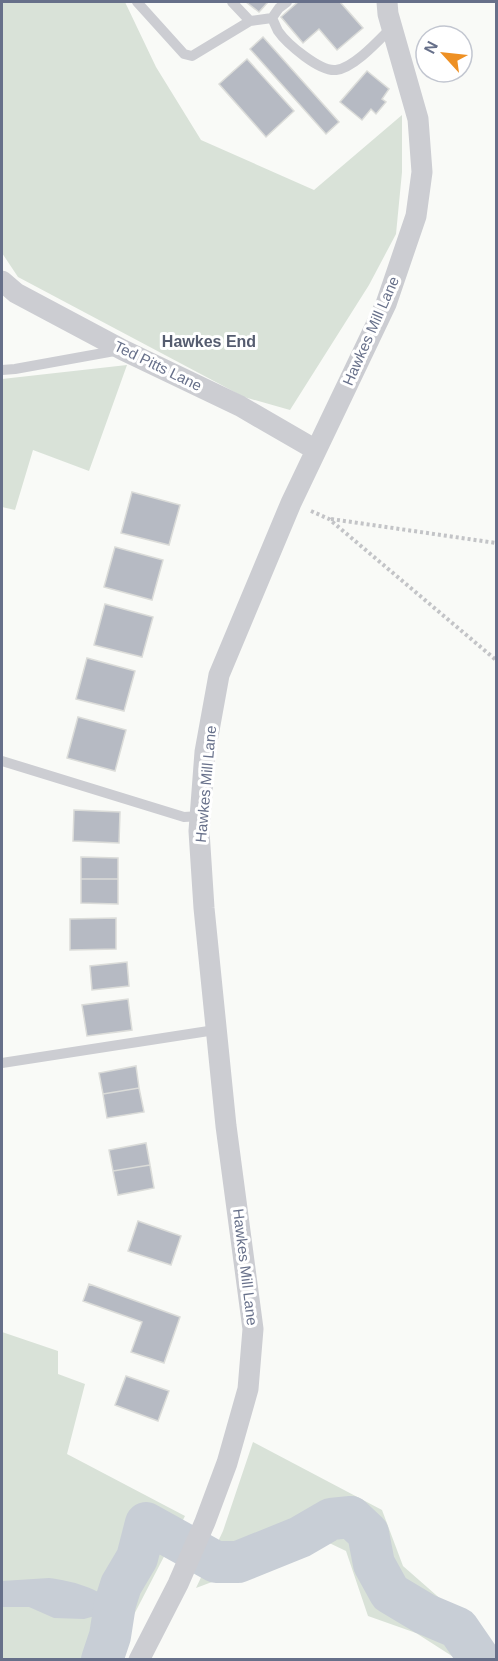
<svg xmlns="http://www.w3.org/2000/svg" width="498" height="1661" font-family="Arial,sans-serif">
<rect width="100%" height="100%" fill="#f9faf7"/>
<path fill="#d9e2d8" d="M2 2H125L156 67 201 140 314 190 402 115V172L396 234 369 285 290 410 244 397 18 277 2 253Z
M127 365 89 471 33 450 15 510 2 507V379Z
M2 1332 58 1351V1374L85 1384 67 1454 185 1516 111 1659 2 1660Z
M253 1442 382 1510 403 1566 460 1616 480 1638 455 1658 416 1633 368 1616 346 1551 323 1540 196 1588 223 1531Z"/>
<path fill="#c8ced6" d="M49 1578C71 1581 99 1587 114 1605L106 1613 84 1619 54 1618 29 1607H2V1581Z"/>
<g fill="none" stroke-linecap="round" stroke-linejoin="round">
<path stroke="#c8ced6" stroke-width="42" d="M102 1660 110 1636 115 1604 121 1585 137 1558 146 1523 216 1562H238L300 1537 331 1519 351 1517 368 1533 374 1564 390 1593 425 1614 458 1628 480 1660"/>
</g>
<path fill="#b6bac3" stroke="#dbdcd9" stroke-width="1.5" d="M246 2H268L259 12Z
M298 2H340L363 28 337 50 319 29 303 43 281 17Z
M263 37 339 122 326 134 250 49Z
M247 59 294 111 266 137 219 84Z
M367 71 389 89 382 99 386 102 376 114 371 109 362 120 340 102Z
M132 492 180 505 169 545 121 533Z
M115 547 163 560 152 600 104 587Z
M105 604 153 617 142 657 94 645Z
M87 658 135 671 124 711 76 699Z
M78 717 126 730 115 771 67 758Z
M74 810 120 812 119 843 73 841Z
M81 857 118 858V879H81Z
M81 879H118V904L81 903Z
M116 918V949L70 950V919Z
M127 962 129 986 92 990 90 966Z
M128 999 132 1030 87 1036 82 1005Z
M136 1066 139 1088 103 1094 99 1073Z
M139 1088 144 1112 107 1118 103 1094Z
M146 1143 150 1165 113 1171 109 1150Z
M150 1165 154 1188 118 1195 113 1171Z
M138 1221 181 1236 171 1265 128 1251Z
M89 1284 180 1317 164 1363 131 1352 142 1322 83 1301Z
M126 1376 169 1391 158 1421 115 1405Z"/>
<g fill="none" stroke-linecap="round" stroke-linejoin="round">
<path stroke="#c3c4c7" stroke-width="4" stroke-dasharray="3 3" stroke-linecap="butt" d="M311 511 329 519 496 660
M331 519 496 543"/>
<path stroke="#cccdd2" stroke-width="10" d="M137 2 184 54 192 56 250 21 272 18
M232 2 250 21
M287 2 279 8 272 18C274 22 276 27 278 31 287 44 320 72 336 70 354 68 379 40 392 27
M2 370 15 369 120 350
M2 761 184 817 200 816
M2 1063 215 1030"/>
<path stroke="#cccdd2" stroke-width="21" d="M2 281 16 293 123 350 240 406 316 450
M139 1660 178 1584 205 1522 227 1463 248 1389 253 1329 226 1126 204 908 199 831 205 752 219 675 291 503 386 304 416 216 422 172 418 119 388 14 387 2"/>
</g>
<g text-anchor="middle" stroke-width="6" stroke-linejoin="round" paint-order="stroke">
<g font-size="15" fill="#67708a" stroke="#fff">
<text transform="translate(371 331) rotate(-66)" y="5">Hawkes Mill Lane</text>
<text transform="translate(158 366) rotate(26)" y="5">Ted Pitts Lane</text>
<text transform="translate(206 784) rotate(-85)" y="5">Hawkes Mill Lane</text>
<text transform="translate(245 1267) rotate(83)" y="5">Hawkes Mill Lane</text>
</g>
<g font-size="16" font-weight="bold" fill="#555c6f" stroke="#fff">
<text x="209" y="347">Hawkes End</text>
</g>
</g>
<rect width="498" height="1661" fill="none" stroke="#67708a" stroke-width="6"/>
<g transform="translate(444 54) rotate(297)"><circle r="28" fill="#ffffff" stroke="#c2c6d0" stroke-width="1.5"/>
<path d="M0-4.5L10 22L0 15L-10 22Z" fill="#ee9023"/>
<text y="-9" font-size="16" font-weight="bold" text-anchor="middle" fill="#67708a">N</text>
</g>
</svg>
